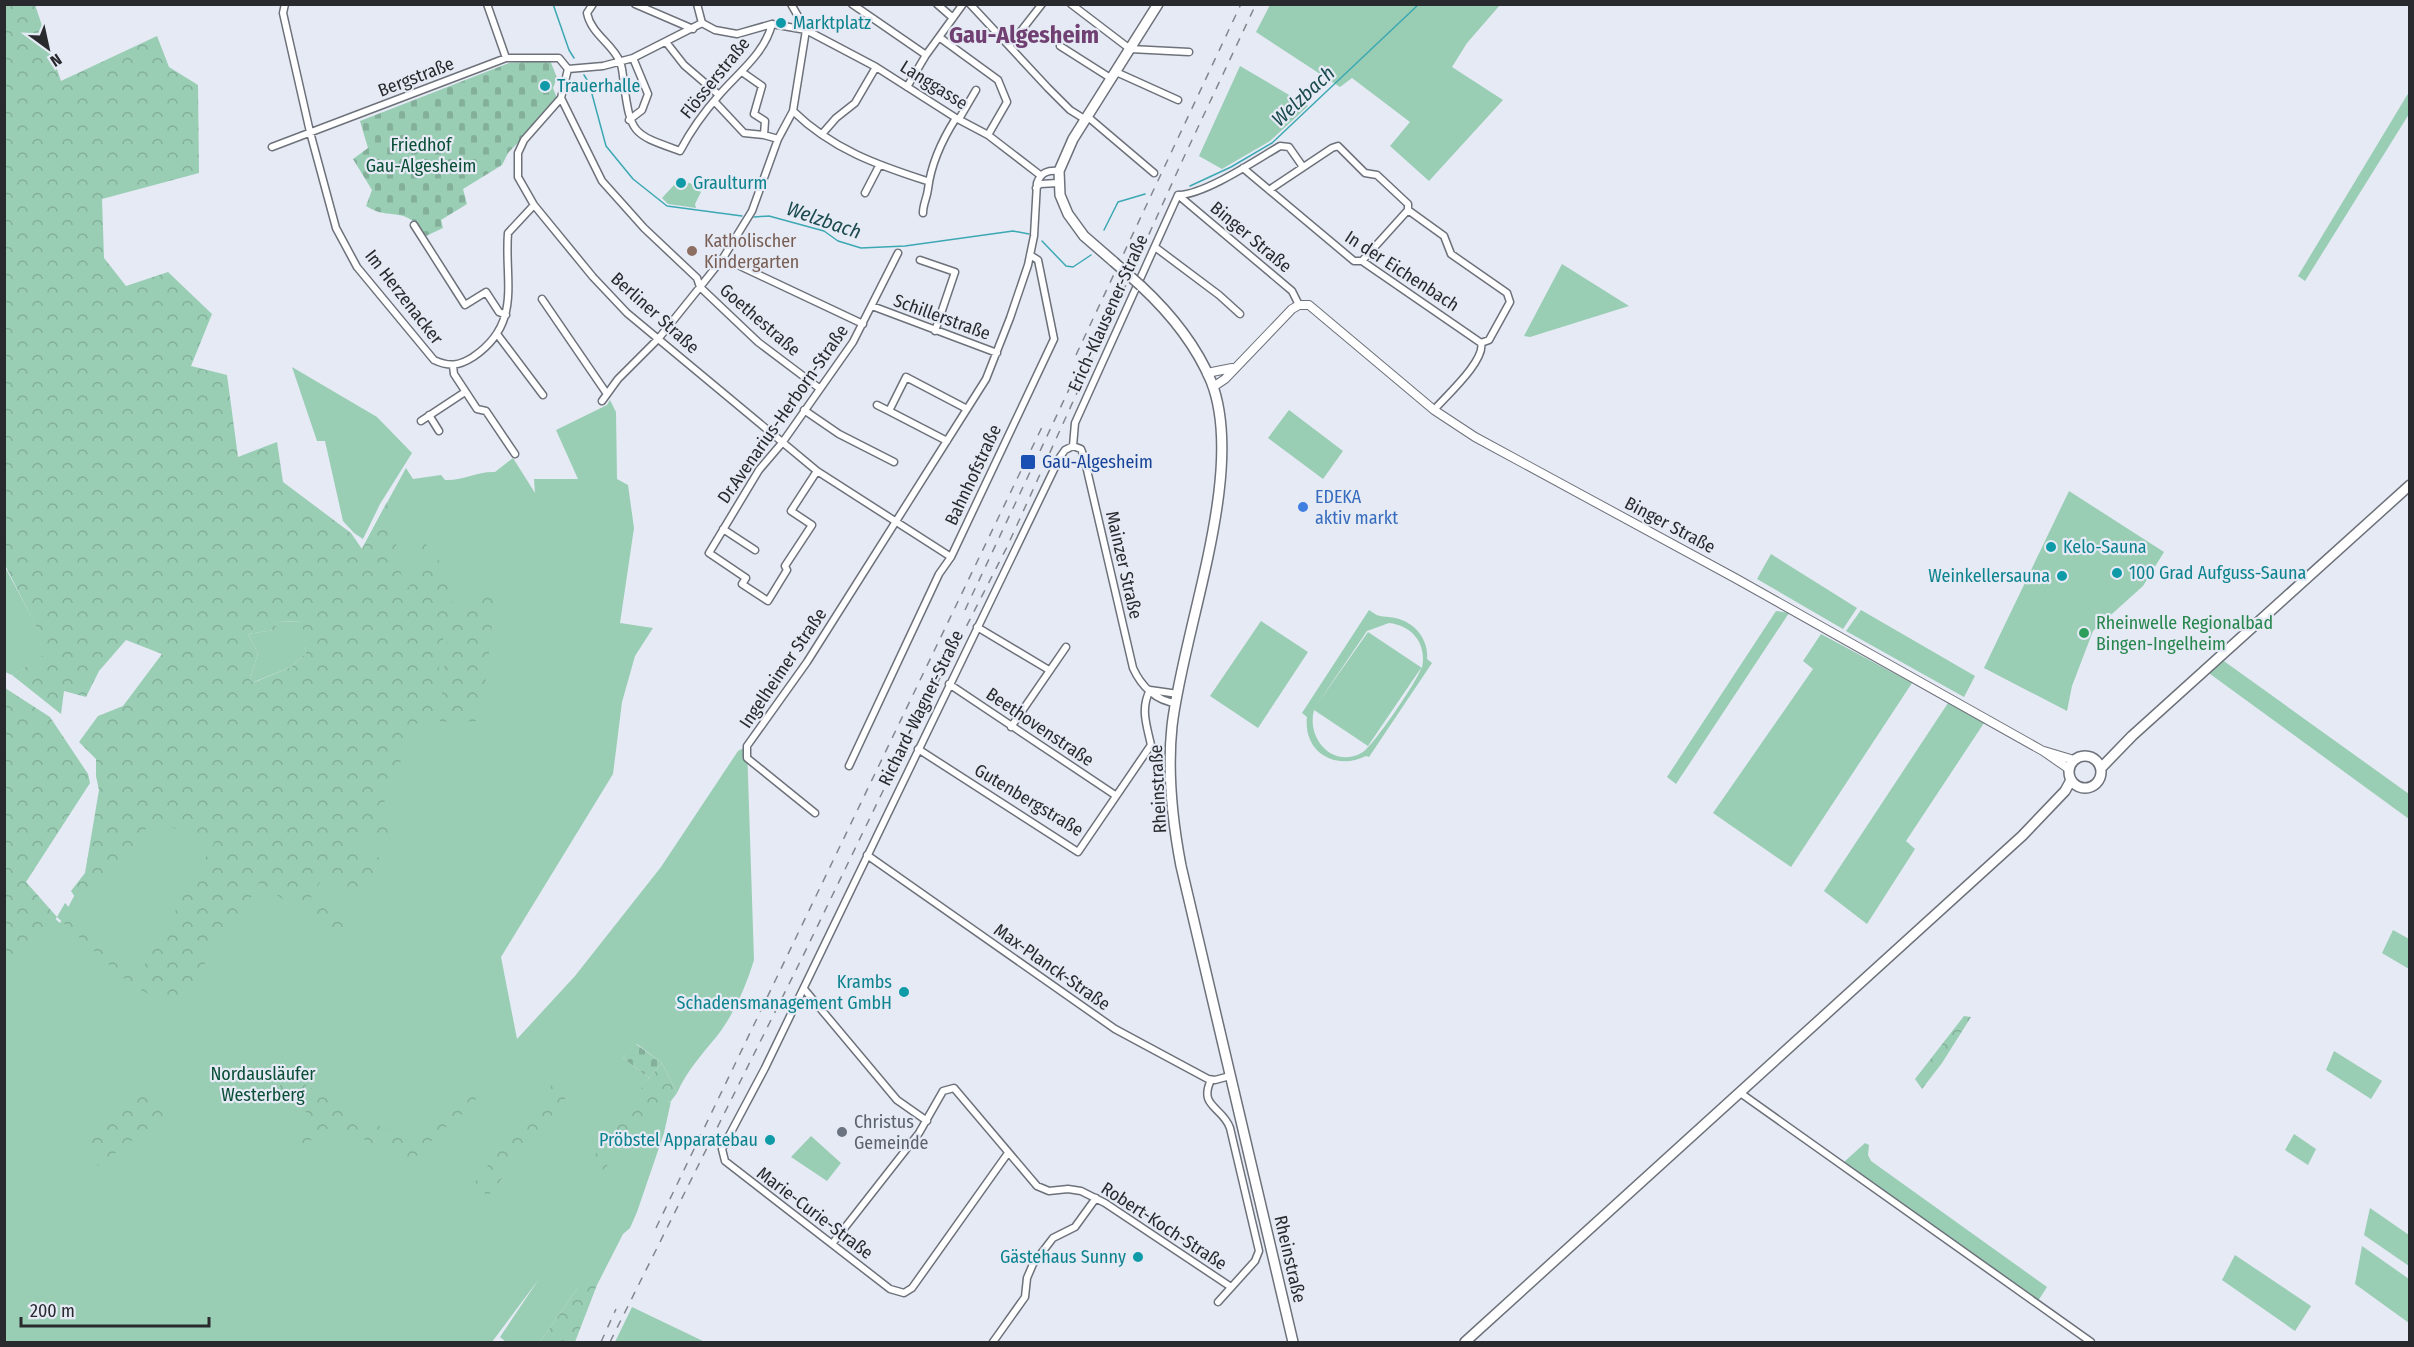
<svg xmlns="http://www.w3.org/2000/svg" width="2414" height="1347" font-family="'Fira Sans Condensed',sans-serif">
<defs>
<pattern id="forest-crowns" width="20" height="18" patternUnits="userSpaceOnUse" patternTransform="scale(1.5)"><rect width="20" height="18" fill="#99cdb4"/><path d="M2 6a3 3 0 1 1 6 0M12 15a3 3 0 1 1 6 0" fill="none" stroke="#84b09b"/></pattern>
<pattern id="cemetery-stones" width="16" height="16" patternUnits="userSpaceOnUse" patternTransform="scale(1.5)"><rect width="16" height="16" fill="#99cdb4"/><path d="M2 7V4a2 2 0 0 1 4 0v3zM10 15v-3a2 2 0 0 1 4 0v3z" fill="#84b09b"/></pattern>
</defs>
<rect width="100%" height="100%" fill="#e5eaf4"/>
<path fill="#99cdb4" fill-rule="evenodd" d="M1270 5H1500L1467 43 1452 67 1503 100 1429 181 1390 146 1410 122 1352 78 1340 87 1256 32Z
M1240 66 1308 106 1270 141 1222 169 1199 156Z
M2409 92V114L2305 281 2298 276Z
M690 183 701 192 695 204 696 208 668 204 662 198 674 185Z
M1562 264 1629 306 1530 337 1524 336Z
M292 367 377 417 412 453 380 504 363 539 354 533 343 521 325 441H317Z
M610 400 616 412 617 479 628 485 634 528 620 623 653 628 635 656 622 702 613 774 501 957 517 1039 575 976 661 867 738 751 747 746 754 960C746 986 734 1014 717 1036 702 1054 686 1072 677 1093L662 1063 637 1044 623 1058 649 1078 647 1081 668 1102 671 1101 664 1133 637 1212 630 1228 623 1234 597 1285 577 1289 540 1342H506L500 1337 539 1279 492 1342H5L4 874 60 923 85 875 133 821 256 798 359 554 406 468 413 479 441 475 445 480C463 481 478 471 495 472L513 458 535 493 534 479H578L556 430 607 405Z
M1289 410 1343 451 1323 479 1268 438Z
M2069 491 2164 552 2143 586 2093 631 2072 686 2067 711 1984 668Z
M1771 554 1857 608 1843 629 1757 579Z
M4 565 50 652 12 675 5 672Z
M1369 610C1381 619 1382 615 1395 618 1415 622 1429 640 1427 659L1432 663 1369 757 1366 756C1336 771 1303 753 1307 717L1302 713ZM1389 623C1413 626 1427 644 1422 668L1368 632 1316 706 1367 631ZM1421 668C1419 679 1373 746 1363 752 1334 770 1306 739 1314 710L1368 746Z
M1861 610 1975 676 1964 697 1846 631Z
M1776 611 1789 613 1676 784 1667 777Z
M303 621 306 653 291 667 254 682 250 680 258 653 248 634 274 630 276 622Z
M1261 621 1308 652 1258 728 1210 696Z
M1821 634 1912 683 1791 867 1713 813 1813 669 1803 661Z
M2221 659 2409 794V819L2206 671Z
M1948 703 1984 723 1906 841 1915 849 1867 924 1824 891Z
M2393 930 2409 939V969L2382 953Z
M2334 1051 2382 1081 2371 1099 2326 1070Z
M2294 1134 2316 1149 2308 1165 2285 1150Z
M811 1136 841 1163 827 1181 791 1157Z
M1865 1143 1869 1145 1868 1155 1871 1161 2047 1287 2038 1301 1846 1165 1844 1162Z
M2370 1208 2409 1235V1266L2364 1235Z
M2362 1246 2409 1279V1323L2355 1284Z
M2235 1255 2311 1306 2295 1331 2222 1280Z
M632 1307 705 1342H615Z"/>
<path fill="url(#forest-crowns)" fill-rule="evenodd" d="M5 4 35 5 61 81 157 36 169 67 198 85 199 173 102 199 104 258 126 286 168 272 212 314 191 366 227 375 238 457 277 442 283 482 351 533 362 549 387 502 401 566 402 593C419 582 419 556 422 537L435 560 446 561 454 610 446 626 441 649 433 722 412 724 397 773 376 821 394 829 387 846 357 832 353 846 380 858 361 901 322 879 310 899 352 921 341 939 259 883 240 915 232 913 179 1012 129 983 57 917 38 946 23 960 5 958V688L50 717 88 774 90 783 26 882 57 917 65 903 126 969 138 976 215 841 167 826H148L130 850 77 900 71 891 85 873 99 790 96 776V759L79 742 98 716 123 706 162 654 126 640 99 671 86 697 64 691 61 714 12 675 49 652 5 565ZM302 621 306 653 291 667 255 682 250 680 258 653 248 634 275 630 276 622Z
M496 592 481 721 440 722 445 654 450 630 466 598Z
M1964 1016 1971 1017 1942 1063 1922 1089 1915 1079Z
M662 1063 677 1093 671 1101 652 1106 604 1170 591 1160 649 1078Z
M288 1074 359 1117 412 1140 444 1118 468 1092 480 1094 465 1113 455 1118 408 1164 378 1146 335 1126C321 1130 312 1142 298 1148L295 1144 315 1120 279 1087Z
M554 1082 572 1090 488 1196 473 1184Z
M149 1091 166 1115 98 1166 81 1142Z
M584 1279 597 1285 575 1342H540Z"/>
<path fill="url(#cemetery-stones)" d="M550 60 557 78 553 88 557 98 555 104 508 153 502 165 463 189 467 204 441 220 443 228 426 236C405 203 390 222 366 206L372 190 353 159 368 148 360 121 509 63Z
M636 1044 662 1063 649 1078 623 1058Z"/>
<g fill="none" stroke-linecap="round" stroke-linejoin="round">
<path stroke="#3ca8b3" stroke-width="1.5" d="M553 4 569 50 574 58
M584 75 589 83 606 146 633 179 667 206 742 216
M1190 186 1231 167 1272 143 1419 4
M754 217 769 216 824 231 838 241 861 248 905 246 1013 231 1029 234
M1104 230 1118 202 1145 194
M1042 241 1066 266 1073 267 1091 255"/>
<g stroke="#6d717a" stroke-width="9">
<path id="minor" d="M285 4 283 13 310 132 336 228 357 267 434 360C449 367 459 366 473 357 523 323 504 281 508 233L534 205
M487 4 506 58
M593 4 587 13C591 34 613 44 620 62 623 69 623 78 624 85 631 135 633 134 680 151 691 130 704 112 720 94 738 73 765 53 772 24
M635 4 693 29
M697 4 702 23
M791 4 806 30
M852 4 926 55
M937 4 953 18
M970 4 1048 88 1070 110 1086 120
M1071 4 1130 49 1189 52
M702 23 715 30 737 34 772 24 806 30 876 67 956 118 988 135 1040 175
M939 37 998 80 1007 102 988 135
M666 42 684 65 719 95
M1010 45 1042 4
M1060 46 1112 79
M568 69 561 98 524 140 518 153V177L534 205 593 277 627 313 817 471 951 557
M568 69 603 66 633 58 702 23
M742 72 762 86 754 114 765 121 764 135
M1116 72 1178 100
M907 87 926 55 963 4
M561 98 602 181 644 228 697 278 700 287 758 342 819 388
M715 102 744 133 764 135 778 139
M793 111C832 149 877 165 927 181
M1088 117 1154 173
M959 119 976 90
M629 120 642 110 648 94 633 58
M822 134 836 118 855 103 876 67
M272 147 506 58H559L568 69
M1243 168 1354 261H1362L1481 343C1486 360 1446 396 1434 410
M1036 188 1040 184 1058 183
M1269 190 1332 148 1338 146 1365 173 1377 175 1408 204V210
M865 193 879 166
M1178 195 1292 291 1299 305
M1179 195C1206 194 1256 160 1280 146L1289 147 1303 167
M1408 210 1444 236 1451 254 1507 293 1510 302 1489 340 1481 343
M923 213C923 204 927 198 928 189 931 164 942 140 956 118
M414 225 465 305 486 292 499 312 506 315
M1155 247 1219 295 1240 314
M723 258 863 324
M920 260 955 272 935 331
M1362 261 1408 210
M542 299 607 394
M872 306 997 353
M497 334 543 395
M453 366 454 374 477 409 486 411 515 454
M602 401 618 379 659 338 700 287 723 258 752 211 778 139 793 111 806 30
M877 405 889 411 906 377 967 409
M804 410 839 434 894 462
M889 411 947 441
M429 415 439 431
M421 421 465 392
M1073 446 1081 449 1084 457 1133 668C1141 686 1156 701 1176 703
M1073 446 1075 423 1178 195
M817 471 791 511 812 525 785 566 787 570 768 601 742 584 746 578 709 553 759 470 782 443 853 342 898 253
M723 529 755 550
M977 627 1049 670
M949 684 1115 795
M1150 690 1178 694
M1011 727 1066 647
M918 749 1078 852 1151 745C1147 726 1140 709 1150 690
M849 766 939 574 951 557 1054 339 1038 260 1030 255
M815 813 747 758V746L807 662 986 379 1010 318 1028 265 1034 236 1037 183C1041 172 1048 170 1059 171
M867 855 1115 1029 1208 1079 1215 1080 1230 1076
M804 989 897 1100 927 1121
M1211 1080C1198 1107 1223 1107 1230 1128L1259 1251 1255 1261 1218 1302
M1739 1092 2091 1342
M1008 1153 912 1288 904 1293 890 1289 725 1161 722 1149 765 1068 1060 457 1065 450 1073 446
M832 1244 919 1133 943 1091 954 1088 1037 1186 1049 1191 1068 1189 1081 1191 1105 1203 1231 1287
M993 1342 1025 1297 1027 1278 1033 1264 1053 1238 1075 1227 1096 1198"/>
</g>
<g stroke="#6d717a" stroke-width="10">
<path id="tertiary" d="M1207 373 1232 368
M1213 387 1225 379 1292 309 1299 305H1309L1434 410 1475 437 1735 578 2043 751 2069 769
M2044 751 2074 760"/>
</g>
<g stroke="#6d717a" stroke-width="12">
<path id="secondary" d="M1114 262 1084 236 1068 214 1060 195 1059 171 1073 139 1158 4
M1141 286C1170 313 1195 343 1211 381 1247 471 1183 629 1172 726 1167 773 1172 819 1181 866L1293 1342
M2069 772a16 16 0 1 1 32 0a16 16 0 1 1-32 0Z
M2101 768 2132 736 2410 485
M1465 1342 2022 836 2065 791 2071 780"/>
</g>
<use href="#minor" stroke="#fff" stroke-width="6"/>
<use href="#tertiary" stroke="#fff" stroke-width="8"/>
<use href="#secondary" stroke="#fff" stroke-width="9"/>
<path stroke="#83868d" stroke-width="1.5" stroke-dasharray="8 8" stroke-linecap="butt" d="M1076 355 1241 4
M965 610 1089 347
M656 1228 1043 425
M601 1342 616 1309
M610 1342 802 958 899 758 1007 547 1184 157 1256 4"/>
<g stroke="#6d717a" stroke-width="12" stroke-linecap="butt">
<path id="secondary-bridge" d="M1114 262 1141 286"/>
</g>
<use href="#secondary-bridge" stroke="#fff" stroke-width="9"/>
</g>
<g fill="#0f9aa8" stroke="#e5eaf4" stroke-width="2">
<circle cx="781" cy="23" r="6"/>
<circle cx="545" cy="86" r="6"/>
<circle cx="681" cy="183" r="6"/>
<circle cx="2051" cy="547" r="6"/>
<circle cx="2117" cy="573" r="6"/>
<circle cx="2062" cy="576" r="6"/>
<circle cx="904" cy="992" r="6"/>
<circle cx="770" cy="1140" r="6"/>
<circle cx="1138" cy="1257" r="6"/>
</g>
<circle fill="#8d6e63" stroke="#e5eaf4" stroke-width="2" cx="692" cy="251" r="6"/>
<rect fill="#1a4fb4" stroke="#e5eaf4" stroke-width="2" x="1020" y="454" width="16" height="16" rx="3"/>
<circle fill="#3f7fe0" stroke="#e5eaf4" stroke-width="2" cx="1303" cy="507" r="6"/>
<circle fill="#2e9e5b" stroke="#e5eaf4" stroke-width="2" cx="2084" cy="633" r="6"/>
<circle fill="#6b7280" stroke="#e5eaf4" stroke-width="2" cx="842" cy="1132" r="6"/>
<g text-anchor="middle" stroke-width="4.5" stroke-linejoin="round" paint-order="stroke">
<g font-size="18" fill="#0d838f" stroke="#e5eaf4" text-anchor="start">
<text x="793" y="29">Marktplatz</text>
<text x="557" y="92">Trauerhalle</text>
<text x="693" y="189">Graulturm</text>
<text x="2063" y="553">Kelo-Sauna</text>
<text x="2129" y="579">100 Grad Aufguss-Sauna</text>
<text x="2050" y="582" text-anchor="end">Weinkellersauna</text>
<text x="892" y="988" text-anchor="end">Krambs<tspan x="892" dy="21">Schadensmanagement GmbH</tspan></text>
<text x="758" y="1146" text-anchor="end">Pröbstel Apparatebau</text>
<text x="1126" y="1263" text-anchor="end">Gästehaus Sunny</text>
</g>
<g font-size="18" fill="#282a2e" stroke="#e5eaf4">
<text transform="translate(416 77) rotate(-21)" y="6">Bergstraße</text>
<text transform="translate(715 78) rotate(-51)" y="6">Flösserstraße</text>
<text transform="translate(934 85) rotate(32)" y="6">Langgasse</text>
<text transform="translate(1251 237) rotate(40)" y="6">Binger Straße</text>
<text transform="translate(1402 271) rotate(33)" y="6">In der Eichenbach</text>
<text transform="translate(404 297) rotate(52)" y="6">Im Herzenacker</text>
<text transform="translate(655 313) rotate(42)" y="6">Berliner Straße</text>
<text transform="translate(1108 313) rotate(-66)" y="6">Erich-Klausener-Straße</text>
<text transform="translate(942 317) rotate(20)" y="6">Schillerstraße</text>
<text transform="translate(760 320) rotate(41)" y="6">Goethestraße</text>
<text transform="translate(783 414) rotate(-55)" y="6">Dr.Avenarius-Herborn-Straße</text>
<text transform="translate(973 475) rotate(-65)" y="6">Bahnhofstraße</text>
<text transform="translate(1670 525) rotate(28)" y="6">Binger Straße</text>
<text transform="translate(1124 565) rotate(77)" y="6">Mainzer Straße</text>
<text transform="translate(783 668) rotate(-56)" y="6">Ingelheimer Straße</text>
<text transform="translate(921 708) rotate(-64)" y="6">Richard-Wagner-Straße</text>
<text transform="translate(1040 727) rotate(34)" y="6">Beethovenstraße</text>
<text transform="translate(1158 789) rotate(-93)" y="6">Rheinstraße</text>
<text transform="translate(1029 800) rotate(31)" y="6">Gutenbergstraße</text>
<text transform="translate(1052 967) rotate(35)" y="6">Max-Planck-Straße</text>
<text transform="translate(815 1213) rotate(37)" y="6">Marie-Curie-Straße</text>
<text transform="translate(1164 1226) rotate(33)" y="6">Robert-Koch-Straße</text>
<text transform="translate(1290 1259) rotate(77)" y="6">Rheinstraße</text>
</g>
<g font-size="18" fill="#0a4e36" stroke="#e5eaf4">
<text x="421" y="151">Friedhof<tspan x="421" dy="21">Gau-Algesheim</tspan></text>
<text x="263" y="1080">Nordausläufer<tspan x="263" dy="21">Westerberg</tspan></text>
</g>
<g font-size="18" fill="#785e54" stroke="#e5eaf4" text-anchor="start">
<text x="704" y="247">Katholischer<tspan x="704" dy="21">Kindergarten</tspan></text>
</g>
<g font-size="18" fill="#164399" stroke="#e5eaf4" text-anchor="start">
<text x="1042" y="468">Gau-Algesheim</text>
</g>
<g font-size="18" fill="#366cbe" stroke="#e5eaf4" text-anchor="start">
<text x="1315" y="503">EDEKA<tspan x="1315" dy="21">aktiv markt</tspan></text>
</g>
<g font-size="18" fill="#27864d" stroke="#e5eaf4" text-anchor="start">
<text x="2096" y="629">Rheinwelle Regionalbad<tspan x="2096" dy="21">Bingen-Ingelheim</tspan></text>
</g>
<g font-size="18" fill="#5b616d" stroke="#e5eaf4" text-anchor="start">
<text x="854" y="1128">Christus<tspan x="854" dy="21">Gemeinde</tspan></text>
</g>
<g font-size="20" font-style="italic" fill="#1b4a4f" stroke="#e5eaf4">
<text transform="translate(1303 96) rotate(-43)" y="7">Welzbach</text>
<text transform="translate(824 220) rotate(19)" y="7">Welzbach</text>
</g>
<g font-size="24" font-weight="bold" fill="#714073" stroke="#e5eaf4">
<text x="1024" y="43">Gau-Algesheim</text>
</g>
</g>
<rect width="2414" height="1347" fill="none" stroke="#282a2e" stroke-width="12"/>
<g transform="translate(48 48) rotate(147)" stroke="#e5eaf4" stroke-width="4.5" paint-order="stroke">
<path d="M0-4.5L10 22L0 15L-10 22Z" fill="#282a2e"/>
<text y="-9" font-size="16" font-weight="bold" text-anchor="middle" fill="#282a2e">N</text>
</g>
<path d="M21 1317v9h188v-9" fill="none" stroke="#282a2e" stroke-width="3"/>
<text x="30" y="1317" font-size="18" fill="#282a2e" stroke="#e5eaf4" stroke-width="4.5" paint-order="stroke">200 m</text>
</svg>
